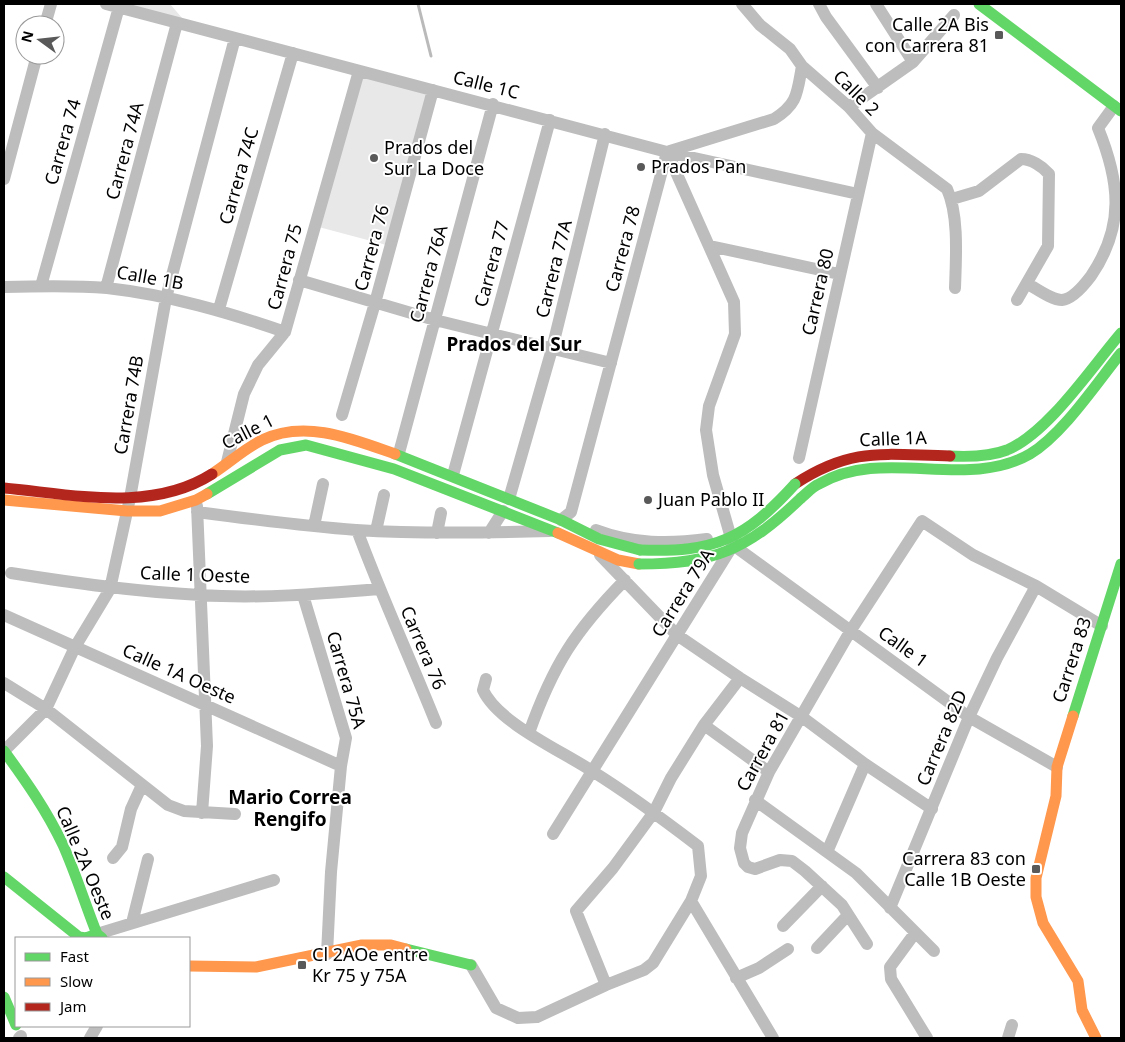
<svg xmlns="http://www.w3.org/2000/svg" width="1125" height="1042" font-family="'Noto Sans',sans-serif">
<rect width="100%" height="100%" fill="#fff"/>
<path fill="#e8e8e8" d="M106 4H170L189 26Z
M359 71 433 90 390 246 315 226Z"/>
<g fill="none" stroke-linecap="round" stroke-linejoin="round">
<path stroke="#bababa" stroke-width="3" d="M418 4 431 56"/>
<path stroke="#bdbdbd" stroke-width="12" d="M106 4 667 152 858 194
M742 4 760 25 790 49 802 66 849 107 872 133 947 189C959 215 956 258 955 288
M819 4 826 17 878 88
M876 4 913 62
M45 25 51 4
M849 107 913 62 954 15
M670 151 774 119C798 104 797 93 802 66
M4 179 37 55
M952 199 979 191 1021 159C1031 159 1042 166 1049 174L1048 246 1017 300
M710 246 839 274
M299 280 435 320 611 363
M1028 284C1037 289 1052 300 1062 300 1073 299 1085 284 1091 276 1125 226 1120 182 1098 128L1114 106
M41 286 119 7
M4 287C38 286 73 285 107 288 169 295 227 312 285 332
M106 288 177 23
M219 309 293 53
M342 415 375 303 433 90
M399 453 493 104
M799 458 872 133
M227 462 244 394 258 365 285 332 359 71
M453 475 550 120
M509 499 552 349 605 134
M197 506 207 746 202 813
M197 512C250 519 303 526 356 530 420 534 485 533 550 531
M561 520 571 512 667 152
M314 526 323 484
M357 530C381 595 410 658 436 723
M596 530C633 544 669 544 707 539
M376 531 384 495
M437 533 441 513
M489 533 503 511
M733 545 969 717 1057 767
M600 555 677 635 740 678 802 717 865 764 932 809
M11 573C74 583 136 592 200 595 259 599 319 594 379 589
M303 595 346 738 341 766 331 872 327 954
M4 615 341 766
M4 683 46 709 168 805 184 811 235 814
M704 725 769 772
M529 733C553 665 575 631 625 580
M4 751 46 709 75 647 110 589 130 498 166 298 235 38
M755 800 856 873 934 951
M553 834 733 545 713 475 706 430 709 406 735 334 734 302 667 152
M827 852 865 764
M113 858 122 847 131 809 142 785
M691 901 773 1038
M890 908 969 717 997 658 1036 586
M132 923 148 859
M783 926 822 886
M915 933 890 967 891 979 927 1038
M97 934 274 880
M867 944 842 905 805 871 792 861 780 860 755 869 748 867 744 863 740 848 742 833 769 772 851 630 922 521 973 555 1036 586 1102 626
M817 948 848 915
M471 965 496 1008 518 1018 537 1017 606 985 644 970 653 963 691 901 701 876 698 846C664 820 629 794 592 771 562 751 498 723 483 690L486 679
M736 978 759 968 788 949
M606 985 576 911 613 868 654 812 671 778 704 725 740 678
M19 1038 21 1036
M90 1038 97 1026
M1008 1038 1012 1025"/>
<path stroke="#63d668" stroke-width="11" d="M979 4 1121 111
M395 454 561 520 599 539 640 550
M950 456C969 457 989 457 1007 450 1048 433 1091 368 1121 333
M207 494 280 450 306 445 394 469 558 533
M801 498C807 493 812 487 819 484 883 446 966 491 1030 454 1063 434 1096 384 1121 353
M1073 716 1121 564
M4 751C26 781 47 811 63 845 76 874 85 904 97 934L102 938
M4 877 79 937 86 938 97 934
M406 949 471 965
M4 997 16 1025"/>
<path stroke="#ff974d" stroke-width="11" d="M212 474C229 463 244 449 262 440 305 419 353 439 395 454
M4 500 127 511H160L196 500 207 494
M558 533 618 560 639 564
M1073 716 1057 767 1056 796 1036 878V897L1043 923 1078 981 1082 1010 1096 1038
M189 966 256 967 362 945H391L406 949"/>
<path stroke="#b3261e" stroke-width="11" d="M795 484C853 446 885 455 950 456
M4 488C71 494 151 513 212 474"/>
<path stroke="#63d668" stroke-width="11" d="M640 550C715 553 745 539 795 484
M639 564C714 564 747 550 801 498"/>
</g>
<g fill="#595959" stroke="#fff" stroke-width="2">
<rect x="994" y="30" width="10" height="10" rx="2.5"/>
<circle cx="374" cy="158" r="5"/>
<circle cx="641" cy="167" r="5"/>
<circle cx="648" cy="500" r="5"/>
<rect x="1031" y="864" width="10" height="10" rx="2.5"/>
<rect x="297" y="960" width="10" height="10" rx="2.5"/>
</g>
<g text-anchor="middle" stroke-width="4" stroke-linejoin="round" paint-order="stroke">
<g font-size="18" fill="#000" stroke="#fff" text-anchor="start">
<text x="989" y="31" text-anchor="end">Calle 2A Bis<tspan x="989" dy="21">con Carrera 81</tspan></text>
<text x="384" y="154">Prados del<tspan x="384" dy="21">Sur La Doce</tspan></text>
<text x="651" y="173">Prados Pan</text>
<text x="658" y="506">Juan Pablo II</text>
<text x="1026" y="865" text-anchor="end">Carrera 83 con<tspan x="1026" dy="21">Calle 1B Oeste</tspan></text>
<text x="312" y="961">Cl 2AOe entre<tspan x="312" dy="21">Kr 75 y 75A</tspan></text>
</g>
<g font-size="18" fill="#000" stroke="#fff">
<text transform="translate(486 85) rotate(14)" y="6">Calle 1C</text>
<text transform="translate(856 93) rotate(45)" y="6">Calle 2</text>
<text transform="translate(63 142) rotate(-74)" y="6">Carrera 74</text>
<text transform="translate(125 151) rotate(-75)" y="6">Carrera 74A</text>
<text transform="translate(239 176) rotate(-74)" y="6">Carrera 74C</text>
<text transform="translate(372 248) rotate(-75)" y="6">Carrera 76</text>
<text transform="translate(623 249) rotate(-75)" y="6">Carrera 78</text>
<text transform="translate(492 264) rotate(-75)" y="6">Carrera 77</text>
<text transform="translate(285 267) rotate(-75)" y="6">Carrera 75</text>
<text transform="translate(554 269) rotate(-76)" y="6">Carrera 77A</text>
<text transform="translate(429 274) rotate(-75)" y="6">Carrera 76A</text>
<text transform="translate(150 278) rotate(10)" y="6">Calle 1B</text>
<text transform="translate(818 292) rotate(-77)" y="6">Carrera 80</text>
<text transform="translate(129 405) rotate(-80)" y="6">Carrera 74B</text>
<text transform="translate(248 432) rotate(-27)" y="6">Calle 1</text>
<text transform="translate(893 439) rotate(-2)" y="6">Calle 1A</text>
<text transform="translate(195 575) rotate(2)" y="6">Calle 1 Oeste</text>
<text transform="translate(683 593) rotate(-58)" y="6">Carrera 79A</text>
<text transform="translate(903 647) rotate(36)" y="6">Calle 1</text>
<text transform="translate(423 648) rotate(67)" y="6">Carrera 76</text>
<text transform="translate(1072 660) rotate(-72)" y="6">Carrera 83</text>
<text transform="translate(179 674) rotate(24)" y="6">Calle 1A Oeste</text>
<text transform="translate(346 680) rotate(74)" y="6">Carrera 75A</text>
<text transform="translate(942 738) rotate(-67)" y="6">Carrera 82D</text>
<text transform="translate(763 751) rotate(-61)" y="6">Carrera 81</text>
<text transform="translate(85 863) rotate(67)" y="6">Calle 2A Oeste</text>
</g>
<g font-size="19" font-weight="bold" fill="#000" stroke="#fff">
<text x="514" y="351">Prados del Sur</text>
<text x="290" y="804">Mario Correa<tspan x="290" dy="22">Rengifo</tspan></text>
</g>
</g>
<rect width="1125" height="1042" fill="none" stroke="#000000" stroke-width="10"/>
<rect x="15" y="937" width="175" height="90" fill="#ffffff" stroke="#999999"/>
<rect x="25" y="953" width="25" height="8" fill="#63d668" stroke="#999999"/>
<text x="60" y="962" font-size="15" fill="#000000">Fast</text>
<rect x="25" y="978" width="25" height="8" fill="#ff974d" stroke="#999999"/>
<text x="60" y="987" font-size="15" fill="#000000">Slow</text>
<rect x="25" y="1003" width="25" height="8" fill="#b3261e" stroke="#999999"/>
<text x="60" y="1012" font-size="15" fill="#000000">Jam</text>
<g transform="translate(40 40) rotate(285)"><circle r="24" fill="#ffffff" stroke="#999999"/>
<path d="M0-4L9 19L0 12L-9 19Z" fill="#595959"/>
<text y="-8" font-size="14" font-weight="bold" text-anchor="middle" fill="#000000">N</text>
</g>
</svg>
